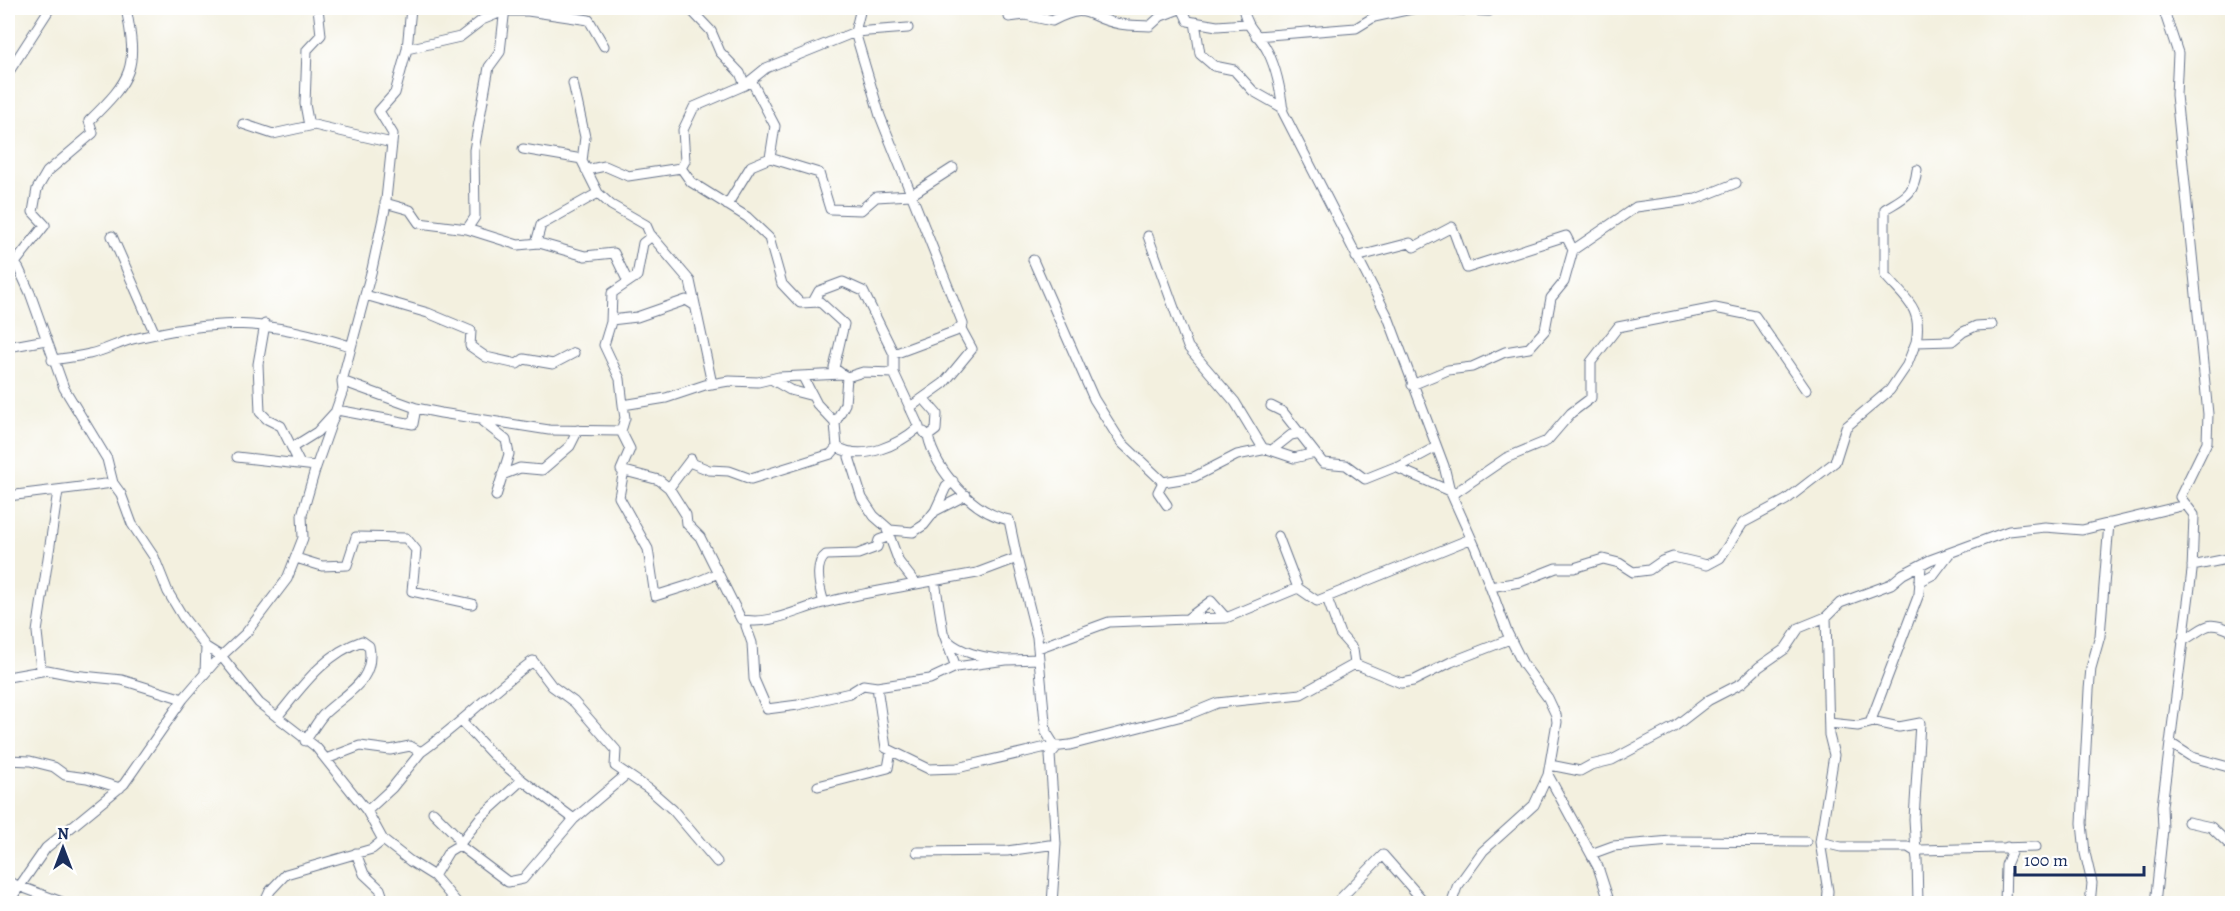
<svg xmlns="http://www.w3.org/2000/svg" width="2240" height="911" font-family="Alegreya,serif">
<rect width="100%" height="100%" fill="#fff"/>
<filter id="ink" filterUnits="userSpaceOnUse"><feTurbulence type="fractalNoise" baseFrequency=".0167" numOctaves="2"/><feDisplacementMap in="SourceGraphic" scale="12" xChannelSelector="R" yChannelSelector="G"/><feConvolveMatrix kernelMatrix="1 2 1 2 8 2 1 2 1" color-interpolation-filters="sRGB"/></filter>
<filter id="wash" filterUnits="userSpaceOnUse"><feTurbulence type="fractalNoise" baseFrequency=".008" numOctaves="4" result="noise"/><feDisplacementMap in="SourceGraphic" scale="24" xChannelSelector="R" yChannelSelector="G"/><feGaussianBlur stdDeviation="1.35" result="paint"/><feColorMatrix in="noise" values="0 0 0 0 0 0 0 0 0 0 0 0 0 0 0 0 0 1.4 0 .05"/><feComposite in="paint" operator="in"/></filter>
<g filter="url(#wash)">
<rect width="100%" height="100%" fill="#f3f0df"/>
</g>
<g filter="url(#ink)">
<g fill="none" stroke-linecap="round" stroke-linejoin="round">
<g stroke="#67738b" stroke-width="11">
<path id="minor" d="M692 8V11L711 31 720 52 740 73 745 85
M861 8 855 32 880 116 963 324 956 331 894 354
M1243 8C1248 32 1259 33 1268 52 1277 70 1281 92 1283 112L1388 317 1444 466 1450 491 1476 549 1507 632 1523 664 1548 698 1556 715 1557 722 1548 775 1534 805 1483 851 1457 887 1451 904
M1422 8 1489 11 1492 8
M1009 17 1025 15 1052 21C1091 1 1085 18 1120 24 1130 26 1140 25 1150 26L1161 16 1182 8 1188 21 1217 26 1246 24
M1195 22 1200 54 1214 66 1234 70 1253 91 1283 108
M1256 36 1356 28 1374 17 1416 8
M407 49 460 37 482 20 504 11H528L589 20 604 46
M8 73 50 8
M573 83 585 137 582 161 598 193 611 205 646 225 650 234 690 281 712 384
M243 124 273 134 314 125 392 143
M309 126 305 104 307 50 321 35 318 8
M523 149 582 159
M770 158 819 173 830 209 861 210 876 197 911 195 953 168
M681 168 685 161 683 130 694 107 745 85 766 68 855 32 908 28
M586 170 605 166 628 176 681 168 691 182 747 217 769 238 782 284 800 303 820 302 844 324 834 368 842 374
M385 203 410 210 419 223 467 229 518 245 539 243 585 256 614 253 628 282
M727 205 751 166 770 158 775 126 751 80
M467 229 475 217 474 150 489 67 500 52 505 8
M112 236 155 334
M1148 236 1188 347 1235 402 1264 450
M536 243 541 225 598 193
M8 253 19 269 30 293 64 388 107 459 113 483 121 494 132 524 154 557 168 592 183 617 206 647 222 657 259 703 316 747 367 811 383 840 410 861 434 876 458 904
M1356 257 1410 243 1414 247 1452 227 1467 268 1566 236 1573 250
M1033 260 1094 399 1121 442 1163 482 1194 477 1237 455 1267 449 1294 458 1315 453 1323 463 1346 465 1365 479 1395 467 1450 491
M15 263 45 225 33 212 37 189 47 172 93 133 89 121C133 78 138 68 126 8
M365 295 428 313 471 331 470 346 486 357 517 364 524 359 553 364 574 353
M813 302 819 291 843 282 863 291 894 354V373
M611 320 637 317 686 300 694 305
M265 324 258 364 260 412 267 419 281 426 300 464
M1916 342C1923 307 1905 299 1885 275V209C1905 197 1914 195 1917 170
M8 347 46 340
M52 360C65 358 77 357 89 354 104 351 118 343 133 339 220 318 265 319 350 346
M771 379 790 390 813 396
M342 381 372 269 385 209 393 134 379 111 395 93 407 49 411 8
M1412 385 1448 370 1472 367 1505 352 1529 348 1545 330 1551 298 1564 282 1573 250 1636 207 1696 199 1736 183
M923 398 944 383 972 349 960 327
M623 405 620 379 604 345 611 322 612 293 637 276 643 243 652 236
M1271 406 1283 412 1315 453
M909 408 923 398 937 414 936 430 928 436 924 432
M483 422 506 440 509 454 496 496
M835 423 837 447C863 462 898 445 919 427L894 373 863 372 847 377
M621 431 630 449 621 470 659 480 669 488
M293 447 317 432 337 410 413 424 416 408
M1272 450 1291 435 1301 433
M852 452 849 457 862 498 874 516 890 530 913 532 924 525 935 511 966 495
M237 457 316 466
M691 459 669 488 686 515 687 524 700 537 741 619C766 627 799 609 823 603 854 595 885 590 916 584
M689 462 709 470 729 471 751 479 831 454 837 447
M1397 468 1436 447
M624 470 619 497 648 549 655 596 690 585 718 573
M502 475 520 468 542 470 570 446 578 430
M1163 482 1158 492 1167 505
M1452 495 1506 458 1547 441 1571 413 1591 398V362L1618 327 1715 308 1755 316 1806 390
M8 496 113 483
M935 511 946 487 953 481
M886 527 899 562 916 584 977 573 1017 558 1009 520C973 513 936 471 928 436
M1278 536 1298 588
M296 558 322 566 347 565 356 537 406 538 416 550 412 591 472 604
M2192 566 2232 558
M1919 582 1934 574 1949 554
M1490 587 1520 582 1556 568H1574L1603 559 1619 563 1633 572 1649 570 1662 561 1673 557 1707 565 1720 558 1743 523 1786 500 1835 462 1846 427 1890 390 1907 365 1916 342 1952 341 1963 332 1976 326 1992 325
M824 603C820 590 813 564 826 555L858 554 877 547 879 540 890 536
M1826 617 1829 735 1834 755 1820 842 1828 891 1827 904
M1226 618 1298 588 1317 601 1470 539
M748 621 746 626 752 643 754 679 767 709 798 705 850 693 863 685 877 687 930 679 956 667 943 632 935 581
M947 640C963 655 986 657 1006 660L956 667
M2182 641C2206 629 2204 618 2232 631
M1038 648 1109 622 1187 619 1211 601 1226 618 1187 619
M1039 659 1046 732 1056 748 1050 755 1056 844 1052 904
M1006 660 1039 659 1037 637 1017 558
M1355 664 1401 683 1413 681 1451 662 1510 639
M41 669 37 632 58 491
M205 673 206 647
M8 677 47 670 73 675 122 680 183 699
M877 687 886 748 929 769 957 768 1042 748 1070 745 1190 714 1217 703 1301 694 1355 664 1353 649 1340 634 1327 598
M277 717C301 688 324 654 362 641L369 646C376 681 346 693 325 713 317 721 312 732 305 741
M461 721 492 754 522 780 480 818 459 845 508 882 523 879 574 819 522 780
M1871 721 1899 727 1920 723 1914 819 1916 852 1921 850 2036 847
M1829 723 1858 726 1870 723 1919 594 1921 566
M2170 743 2192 757 2232 768
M421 752C461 724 494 689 533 661L552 686 574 702 616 750 615 766 649 789 673 810 717 862
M326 759 360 746 390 750 410 746 421 752 392 788 367 811
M8 760 30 761 54 767 65 775 87 778 120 788
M1550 765 1580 771 1591 765 1612 760 1674 727 1709 700 1742 683 1759 667 1785 649 1799 628 1826 617 1840 603 1891 584 1903 574 1930 560 2009 531 2045 527 2082 530 2185 505
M1548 775 1598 867 1610 904
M818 786 888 768 891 751
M433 812 456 835 459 845 449 851 434 876
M574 819 627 774
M2188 822 2211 827 2232 847
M1820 842 1841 847H1908L1916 852 1917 859 1918 904
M917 852 1007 851 1056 844
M356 853 364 874 380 889 385 904
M1591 854 1613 846 1671 841 1806 842
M8 882 67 904
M8 903 46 848 124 784 183 699 214 663 246 633 287 579 303 538 302 515 315 470 343 390 342 381 416 408 441 413 549 430 621 431 625 418 623 405 666 398 705 385 729 381 758 382 779 377 842 374 847 377 845 404 835 423 817 404 803 377
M264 904 270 891 286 874 372 849 383 840
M1335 904 1383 855 1426 904
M2005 904 2006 865 2011 853 2007 847
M2090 904 2092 883 2085 853 2082 823 2089 690 2091 668 2100 636 2109 523
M2155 904 2163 829 2162 806 2192 571 2194 515 2180 497 2207 442 2208 414 2176 95 2178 53 2163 8"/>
</g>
<use href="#minor" stroke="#fff" stroke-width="9"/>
</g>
</g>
<rect width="2240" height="911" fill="none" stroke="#fff" stroke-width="30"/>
<g transform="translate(63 848)" stroke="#ffffff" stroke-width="4.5" paint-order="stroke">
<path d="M0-4.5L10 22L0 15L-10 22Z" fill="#1b2f5e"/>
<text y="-9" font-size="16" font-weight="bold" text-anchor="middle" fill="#1b2f5e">N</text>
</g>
<path d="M2015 866v9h129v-9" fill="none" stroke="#1b2f5e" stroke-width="3"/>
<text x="2024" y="866" font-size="18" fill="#1b2f5e" stroke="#ffffff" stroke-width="4.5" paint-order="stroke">100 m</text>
</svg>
